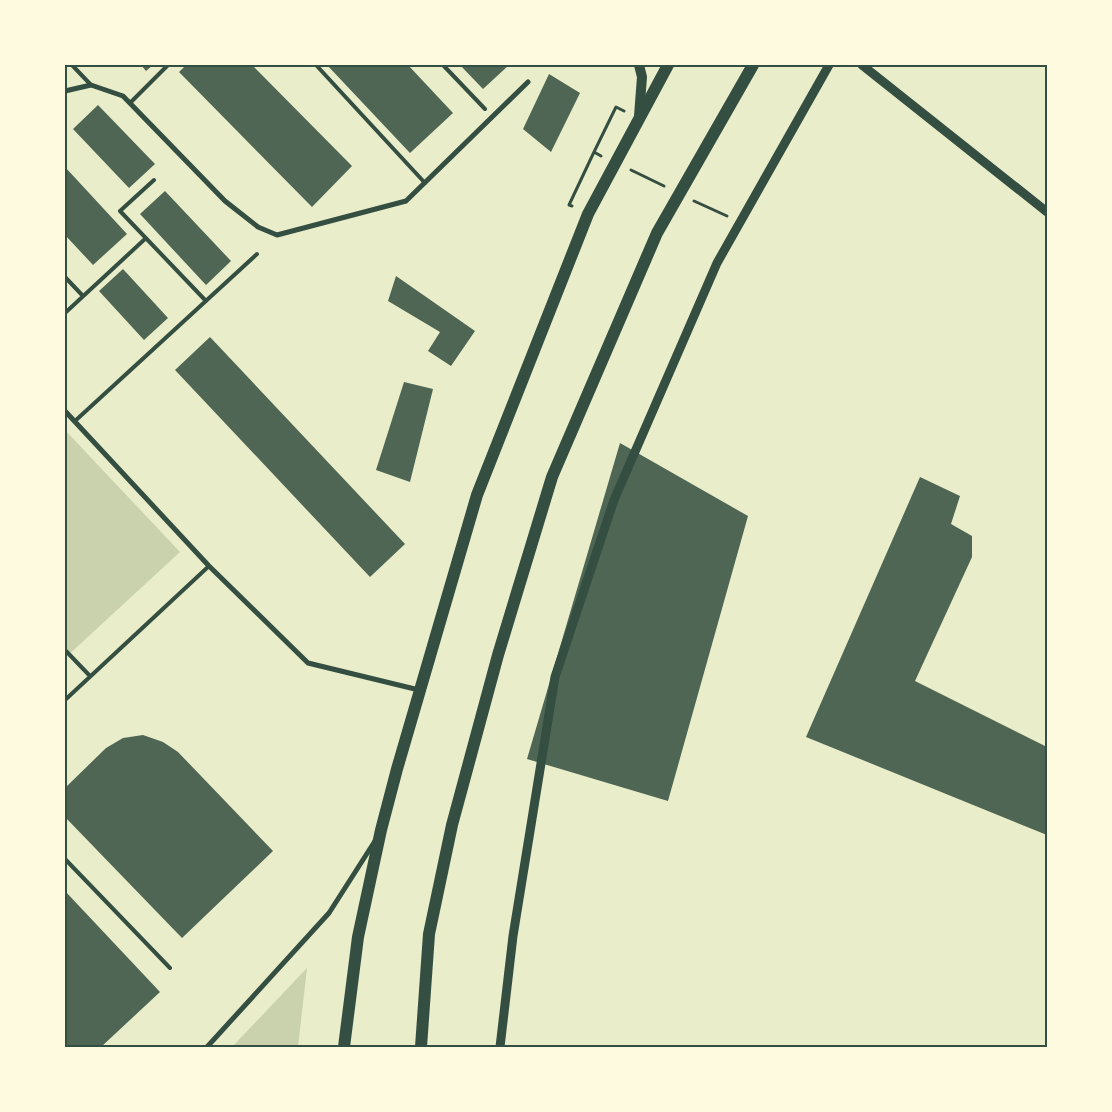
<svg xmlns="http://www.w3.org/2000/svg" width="1112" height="1112" font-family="'IBM Plex Serif',serif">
<rect width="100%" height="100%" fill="#e9edc9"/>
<path fill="#cad2ad" d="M65 430 180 552 65 658Z
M307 968 298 1047H232Z"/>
<path fill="#4f6655" d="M141 65H153L146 71Z
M186 65H252L352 166 312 207 179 72Z
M327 65H408L453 113 410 153Z
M460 65H509L483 89Z
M549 74 580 93 551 152 523 129Z
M98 105 155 164 129 188 73 129Z
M65 167 127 234 93 265 65 235Z
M165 191 231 261 206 285 140 214Z
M123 269 168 318 144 340 99 291Z
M396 276 475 331 451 366 428 351 440 332 388 301Z
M210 337 405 544 370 577 175 370Z
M404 382 433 389 410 482 376 470Z
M620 443 748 516 668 801 527 759Z
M920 477 960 496 951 524 972 536V557L915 681 1047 747V835L806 737Z
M143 735 163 742 178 752 273 851 182 938 65 817V788L106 748 123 738Z
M65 891 160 992 101 1047H65Z"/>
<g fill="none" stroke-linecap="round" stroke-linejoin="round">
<path stroke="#344e41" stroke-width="3" d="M594 152 616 107 624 111
M631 170 664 186
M694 201 727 216
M572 206 569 205 594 152 601 156"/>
<path stroke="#344e41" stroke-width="4" d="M72 65 91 85
M316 65 425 183
M443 65 485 109
M130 103 168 65
M154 180 120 211 206 301
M65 277 83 296
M65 313 146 238
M75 421 257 254
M65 650 90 676
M65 700 209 566
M65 859 170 968"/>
<path stroke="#344e41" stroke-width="5" d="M65 91 91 85 123 96 225 201 258 227 277 235 406 201 528 82
M65 411 209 566 308 663 419 690
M207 1047 329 913 375 841"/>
<path stroke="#344e41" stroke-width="9" d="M862 65 1047 212
M500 1047 513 936 555 677 614 500 717 263 829 65"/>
<path stroke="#344e41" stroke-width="10" d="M639 116 642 77 639 65"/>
<path stroke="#344e41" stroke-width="12" d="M344 1047 358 937 381 830 397 769 477 495 588 214 668 65
M421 1047 429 934 452 825 498 655 552 477 657 233 753 65"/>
</g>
<rect width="1112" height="1112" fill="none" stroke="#fefae0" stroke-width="132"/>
<rect x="66" y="66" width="980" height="980" fill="none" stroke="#344e41" stroke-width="2"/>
</svg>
